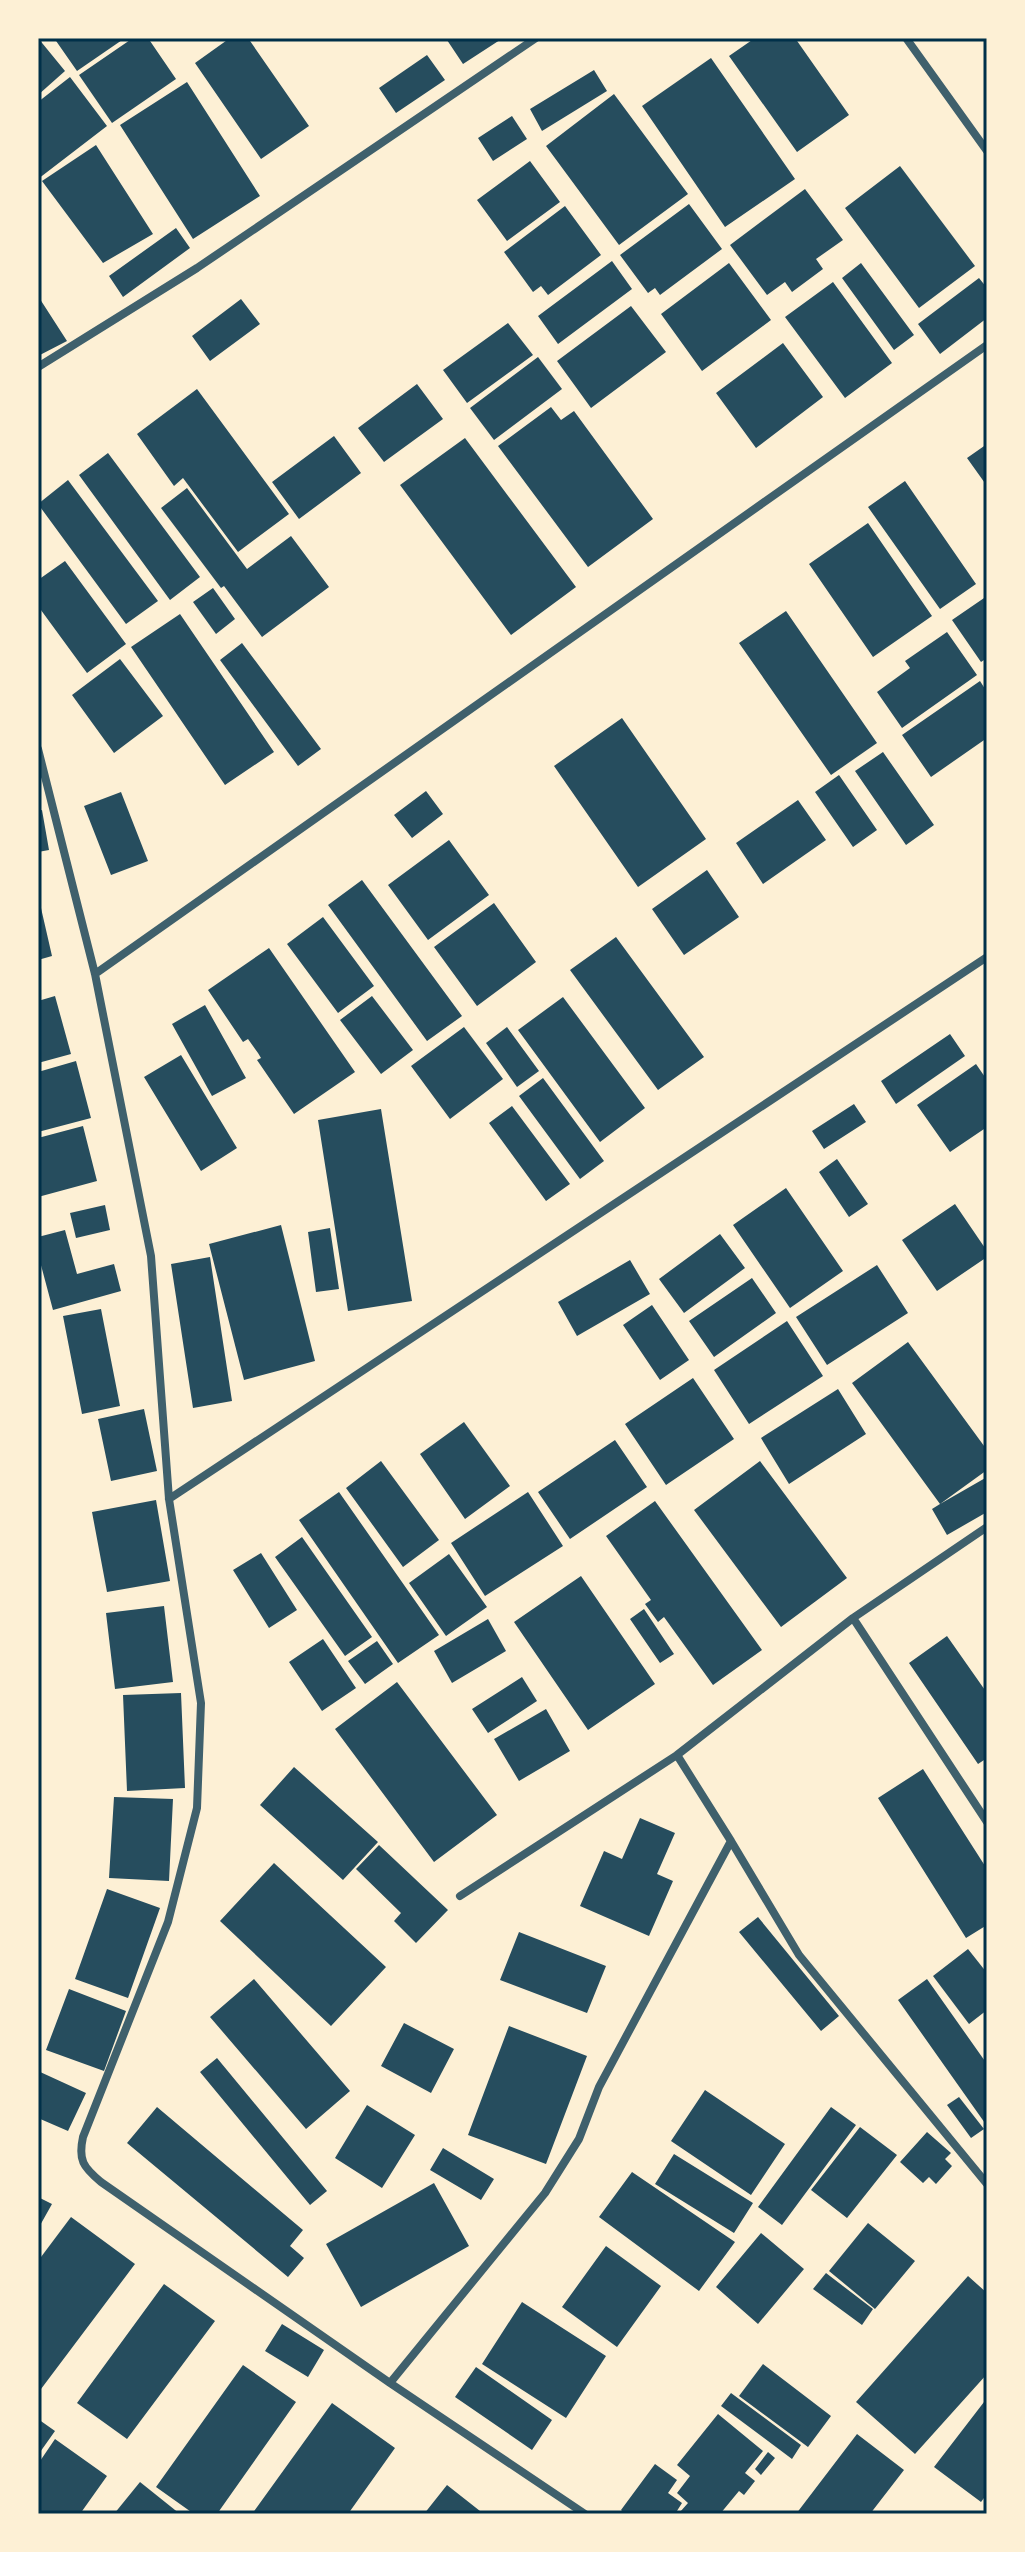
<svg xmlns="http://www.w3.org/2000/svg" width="1025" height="2552" font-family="'Noto Sans',sans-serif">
<rect width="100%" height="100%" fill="#fdf0d5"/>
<path fill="#264d5e" d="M38 38 65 71 38 95Z
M54 38H125L77 71Z
M133 38H148L176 79 112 123 79 75Z
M230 38H248L309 126 261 159 195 63Z
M451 38H503L463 64 447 40Z
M755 38H795L849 115 797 152 729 56Z
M427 55 445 80 396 113 379 88Z
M711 58 795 179 725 227 642 106Z
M594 70 607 91 542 131 530 109Z
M70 77 107 126 38 179V102Z
M187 82 260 196 193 239 120 125Z
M614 94 688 194 619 245 546 146Z
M512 116 527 139 493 161 478 138Z
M96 145 153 234 103 263 42 181Z
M530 161 560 202 507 241 477 200Z
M900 166 975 266 919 308 845 208Z
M805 189 843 240 816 259 823 269 792 292 785 282 767 295 730 245Z
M689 204 722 249 660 295 655 288 648 293 620 255Z
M565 206 601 255 548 295 541 286 533 292 504 252Z
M176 228 190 248 123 297 109 276Z
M612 261 632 289 558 344 538 316Z
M729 263 771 320 702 371 661 314Z
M861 263 914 335 894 350 842 278Z
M979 278 987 288V318L940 354 918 324Z
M833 282 892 363 845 398 785 317Z
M38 296 67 341 38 356Z
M241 299 260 324 210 361 192 336Z
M631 306 666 352 591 408 557 361Z
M508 323 533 355 467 403 443 370Z
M783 343 823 397 756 448 716 393Z
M538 357 562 389 494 440 470 408Z
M417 384 443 419 384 462 358 428Z
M197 389 289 514 238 552 183 478 174 486 137 434Z
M551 407 561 420 574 411 653 519 588 567 498 446Z
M334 436 361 473 299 519 272 482Z
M465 438 576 587 511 635 400 485Z
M987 444V486L967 458Z
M108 453 200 577 170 600 79 475Z
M68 480 158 601 126 624 38 504Z
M905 481 976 584 940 609 868 507Z
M187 488 247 569 291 536 329 587 262 637 224 586 221 588 161 508Z
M868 523 932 616 873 657 809 564Z
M65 561 126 644 87 673 38 606V580Z
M213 588 235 619 216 634 193 602Z
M987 596V658L981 662 952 620Z
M786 611 877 743 831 775 739 643Z
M180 614 274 752 225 785 131 647Z
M947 632 977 675 902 728 877 692 910 668 905 661Z
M242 643 321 749 298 766 220 660Z
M120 659 163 716 114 753 72 695Z
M980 681 987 692V738L931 777 902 735Z
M622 718 706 839 638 887 554 766Z
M883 752 934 825 906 845 855 771Z
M839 775 877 830 853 847 815 792Z
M426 791 443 814 412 838 394 815Z
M121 792 148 861 111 875 84 806Z
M798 800 826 840 763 884 736 843Z
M42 810 49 850 38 852V811Z
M449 840 489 895 428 940 388 885Z
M707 870 739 917 684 955 652 909Z
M362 880 462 1016 427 1041 328 905Z
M494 903 536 962 477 1006 434 947Z
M41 908 52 956 38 960V909Z
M323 917 374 986 338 1013 287 944Z
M616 937 704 1057 658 1090 570 970Z
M269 948 355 1072 294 1114 257 1060 261 1058 258 1053 248 1039 243 1042 208 990Z
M55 996 71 1054 38 1063V1001Z
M372 996 413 1050 381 1074 340 1020Z
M563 997 645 1108 600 1142 518 1030Z
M205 1005 246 1078 212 1096 172 1024Z
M464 1027 503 1079 450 1119 411 1066Z
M507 1027 539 1071 517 1087 486 1043Z
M950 1034 965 1056 896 1104 881 1081Z
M181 1055 237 1148 201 1171 144 1077Z
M76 1061 91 1118 38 1132V1072Z
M976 1064 987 1080V1127L950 1152 917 1105Z
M543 1078 604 1161 580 1179 519 1096Z
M854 1104 866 1122 824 1149 812 1131Z
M512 1106 570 1184 546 1201 489 1123Z
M381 1109 412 1301 348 1311 318 1120Z
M83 1126 97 1181 38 1197V1138Z
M837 1159 868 1204 849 1217 819 1172Z
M786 1188 843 1271 790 1308 733 1225Z
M955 1204 987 1251V1257L937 1291 902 1240Z
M105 1205 110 1230 76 1238 70 1213Z
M281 1225 315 1361 244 1380 209 1244Z
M330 1228 339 1289 316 1292 308 1232Z
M65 1230 77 1274 114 1264 121 1291 53 1310 38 1254V1237Z
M720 1234 745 1268 684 1313 659 1279Z
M210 1257 232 1401 193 1408 171 1264Z
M630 1260 650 1294 577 1336 558 1302Z
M877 1265 908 1313 827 1365 796 1317Z
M752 1278 776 1313 714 1357 689 1321Z
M652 1305 689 1360 660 1380 623 1325Z
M101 1309 120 1406 82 1414 63 1316Z
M787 1321 823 1376 749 1424 714 1370Z
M908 1342 987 1450V1470L940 1504 987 1477V1512L947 1535 932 1509 940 1504 852 1383Z
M693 1378 734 1439 666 1485 625 1424Z
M838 1389 866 1434 789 1484 761 1438Z
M144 1409 157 1471 111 1481 98 1419Z
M464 1422 510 1486 465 1519 420 1454Z
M615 1440 647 1487 570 1539 538 1492Z
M381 1461 439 1540 403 1567 346 1488Z
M760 1461 847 1578 781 1627 694 1510Z
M339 1492 439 1635 398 1663 299 1520Z
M528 1492 563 1546 485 1596 451 1543Z
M156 1500 170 1581 107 1592 92 1512Z
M655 1501 762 1650 713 1685 664 1617 658 1622 645 1604 651 1600 606 1536Z
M302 1537 372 1637 345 1656 275 1557Z
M261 1553 297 1610 269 1628 233 1570Z
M449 1554 487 1607 446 1636 409 1583Z
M581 1576 655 1684 588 1730 514 1622Z
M164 1606 173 1682 115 1689 106 1613Z
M644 1609 674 1654 660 1663 630 1619Z
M488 1619 506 1651 452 1683 434 1651Z
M947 1636 987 1693V1758L978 1764 909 1663Z
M323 1639 356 1688 322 1711 289 1662Z
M377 1641 393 1664 365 1684 348 1661Z
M522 1677 537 1701 488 1733 472 1709Z
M397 1682 497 1815 434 1862 335 1729Z
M181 1693 185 1788 127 1791 123 1695Z
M546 1709 570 1751 519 1781 494 1739Z
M294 1767 378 1842 343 1880 260 1805Z
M923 1769 987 1869V1925L966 1938 878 1798Z
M114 1797 173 1799 169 1881 109 1878Z
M640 1818 675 1833 657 1874 673 1881 649 1936 580 1906 604 1851 622 1859Z
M379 1845 448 1910 416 1943 394 1921 401 1913 356 1869Z
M274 1863 386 1967 331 2026 220 1921Z
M107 1889 160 1908 128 1998 75 1979Z
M758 1917 839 2016 821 2031 739 1932Z
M519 1932 606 1966 587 2013 500 1980Z
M968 1949 987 1973V2010L969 2024 933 1976Z
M254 1979 350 2091 306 2129 210 2017Z
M927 1979 987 2064V2126L898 2000Z
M69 1989 126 2011 104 2071 46 2050Z
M404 2023 454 2049 431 2093 381 2066Z
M509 2026 587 2056 546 2164 468 2135Z
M217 2058 327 2191 310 2205 200 2072Z
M38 2071 86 2093 68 2131 38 2118Z
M705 2090 785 2144 751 2195 671 2141Z
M959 2097 984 2129 971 2138 947 2105Z
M367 2105 415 2135 382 2188 335 2158Z
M157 2107 303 2230 290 2246 304 2258 288 2277 127 2143Z
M831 2107 856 2125 782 2225 758 2207Z
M860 2127 897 2155 847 2218 811 2190Z
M927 2132 951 2153 945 2159 952 2166 936 2184 929 2177 923 2183 900 2162Z
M443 2148 494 2179 481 2200 430 2170Z
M674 2154 753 2203 734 2233 655 2184Z
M632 2172 735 2242 699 2291 599 2217Z
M434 2183 469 2246 361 2307 326 2244Z
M38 2197 52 2204 38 2229Z
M71 2217 135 2264 38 2393V2261Z
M868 2223 915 2261 875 2309 829 2271Z
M761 2233 804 2269 758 2324 716 2287Z
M606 2246 661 2286 617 2347 562 2307Z
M826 2273 873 2309 862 2325 813 2289Z
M968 2276 987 2293V2374L915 2454 856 2402Z
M164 2284 215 2321 127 2439 77 2403Z
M522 2302 606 2356 566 2418 482 2364Z
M282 2324 324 2350 308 2377 265 2351Z
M763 2364 831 2416 808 2447 739 2396Z
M243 2365 296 2402 217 2514H194L156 2487Z
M476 2367 552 2420 532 2450 455 2397Z
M731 2393 801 2445 792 2459 721 2406Z
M984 2402 987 2405V2494L981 2502 934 2467Z
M332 2403 395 2448 348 2514H252Z
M718 2414 763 2451 745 2473 755 2481 744 2495 739 2491 720 2514H682L680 2512 688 2503 677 2493 690 2476 677 2465Z
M38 2419 55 2431 38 2455Z
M857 2434 904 2470 870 2514H796Z
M55 2439 107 2476 80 2514H38V2464Z
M768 2452 775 2458 761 2475 755 2469Z
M655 2464 677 2480 668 2493 682 2503 675 2514H625L621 2510Z
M140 2482 180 2514H114Z
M447 2485 480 2511 478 2514H424Z"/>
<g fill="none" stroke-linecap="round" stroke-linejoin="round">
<path stroke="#3f606c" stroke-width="8" d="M906 38 987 151
M38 367 197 268 536 38
M38 749 95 974 151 1256 169 1499 201 1703 197 1808 168 1922 83 2137C78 2160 83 2167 101 2182L390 2383 585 2514
M95 974 987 345
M169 1499 987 957
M853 1618 987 1822
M731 1841 799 1955 987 2184
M460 1896 677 1755
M390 2383 545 2193 579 2139 599 2087 731 1841 677 1755 853 1618 987 1527"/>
</g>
<rect width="1025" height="2552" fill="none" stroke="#fdf0d5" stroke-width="80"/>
<rect x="40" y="40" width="945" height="2472" fill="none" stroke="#003049" stroke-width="3"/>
</svg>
